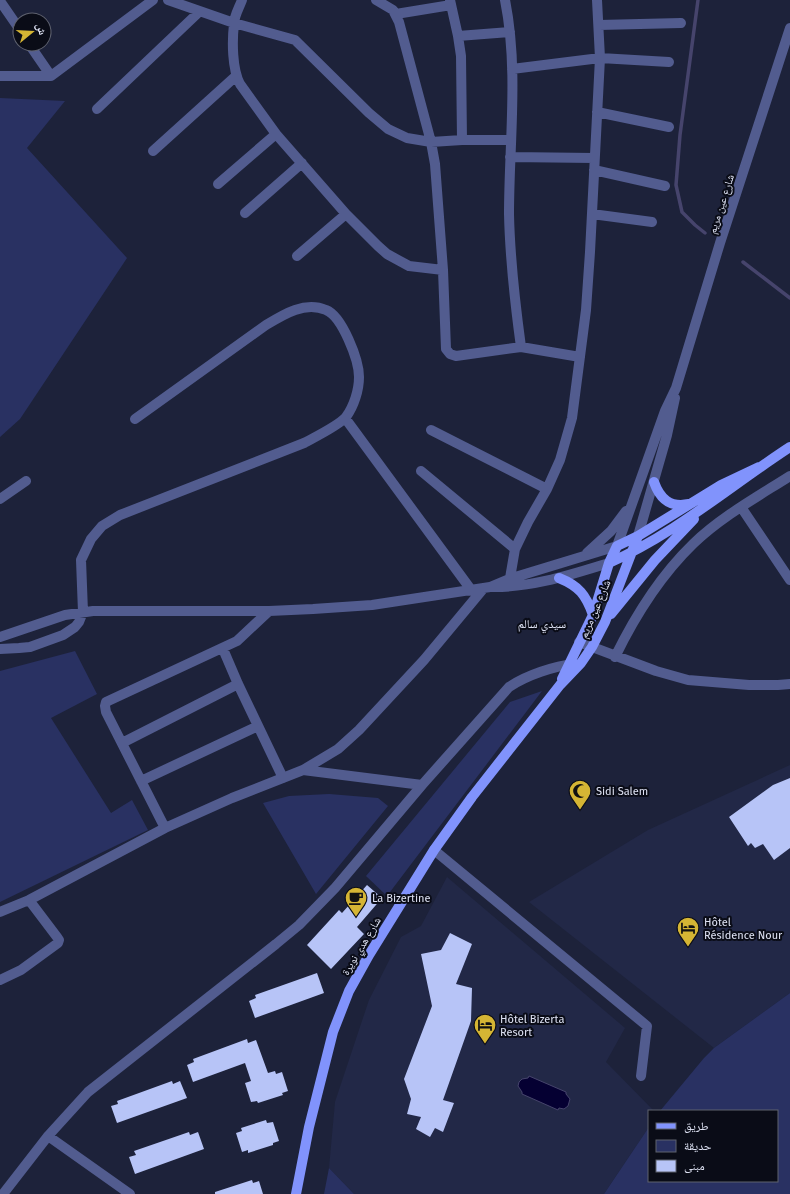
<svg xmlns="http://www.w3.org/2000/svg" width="790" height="1194" font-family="'Fira Sans','Noto Naskh Arabic',sans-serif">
<rect width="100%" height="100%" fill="#1d223a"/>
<path fill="#222847" d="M790 765V993L714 1048 529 902 648 830Z
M447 877 625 1028 606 1062 654 1111H649V1127L604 1194H354L329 1168 335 1102 369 1000 401 937 421 926Z"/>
<path fill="#293162" d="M0 98 65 101 27 148 127 258 20 419 0 437Z
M75 651 97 694 51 718 111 813 132 800 148 830 0 902V671Z
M542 691 387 896 366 876 510 702Z
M329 794 378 798 388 806 316 894 263 803 289 796Z
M790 993V1194H604L649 1127V1181H777V1111H660L704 1058 714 1048Z
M329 1168 354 1194H324Z"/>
<path fill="#050032" stroke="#46446c" d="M529 1076 566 1092V1094L570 1099 568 1106 564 1109 559 1108 558 1110 522 1094V1092L518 1086 519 1082 522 1079 528 1078Z"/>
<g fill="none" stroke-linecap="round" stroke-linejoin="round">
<path stroke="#46446c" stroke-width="3.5" d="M698 0 680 135 676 185 682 212 695 225 705 233
M743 262 790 298"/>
</g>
<path fill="#b7c4f7" d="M790 778V848L774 860 763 844 755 848 751 843 748 846 729 817 773 785Z
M367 885 382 898 357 927 364 934 331 969 307 945 339 910 342 913Z
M450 933 472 944 456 984 472 988 471 1021 443 1100 454 1103 443 1132 435 1128 430 1137 416 1129 421 1117 407 1114 411 1099 404 1079 432 1006 421 954 441 950Z
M317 973 324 993 255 1018 249 1001 256 998 255 995Z
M247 1039 248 1043 256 1040 268 1073 275 1071 276 1074 282 1072 288 1091 282 1093 283 1095 258 1103 257 1101 251 1102 245 1083 251 1081 245 1063 193 1082 187 1065 194 1062 193 1059Z
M172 1081 173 1084 180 1081 187 1098 117 1123 111 1106 118 1104 117 1101Z
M266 1120 267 1123 273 1122 279 1141 273 1143V1145L248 1153V1150L242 1152 236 1133 242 1131 241 1128Z
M189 1132 190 1135 198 1132 204 1149 135 1174 129 1157 136 1155 134 1151Z
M252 1180 253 1183 259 1181 263 1194H215V1192Z"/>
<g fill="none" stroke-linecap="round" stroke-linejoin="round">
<path stroke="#525c8f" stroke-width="10" d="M168 0 234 23 295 40 369 113 388 129 407 138 431 142 462 140H510
M242 0C239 8 234 16 234 24 232 41 232 69 240 84L276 134 346 214 378 246 387 254 409 266 443 270
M376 0 393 10 399 22 431 142 435 164 443 270 446 349 450 354 456 356 521 347 580 357
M450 0 458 36 461 56 462 140
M505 0C519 70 509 143 509 214 510 259 515 303 521 347
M0 1 20 30
M396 14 451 5
M599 25 681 23
M458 36 510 32
M29 44 51 76
M512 69 600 58 669 62
M0 76H51L153 0
M97 109 199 12
M597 112 669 127
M153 151 236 76
M510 157 594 158
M594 170 665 186
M218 184 276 134
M245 213 302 163
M592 214 652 222
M297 256 346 214
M345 418 472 591
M431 430 547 489
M421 471 515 549
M0 499 26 481
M741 507 790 580
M638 536 667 435 675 398
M587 553 611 531 626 511
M509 584 515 549 528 522 547 489 560 460 572 418 586 310 590 252 600 58 597 0
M490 587 509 579 617 546 665 411 676 388 720 243 790 28
M0 637 65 615 93 611H269L313 609 372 605 490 587C531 588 570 575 609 563
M579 642 656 671 688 680 749 685H778L790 684
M0 649 19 648 30 647 63 635 75 627 79 622 83 612 81 560 91 539 102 526 120 515 304 443C315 437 338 426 346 417 354 406 359 390 359 377 359 360 342 316 326 310 305 301 284 314 266 325L135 419
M223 649 238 684 283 778
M615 657C635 616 660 576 693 544 721 517 757 497 790 476
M122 743 238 684
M303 770 422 785
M141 781 258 726
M165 828 106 712 105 706 106 702 237 641 269 611
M434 850 647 1026 641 1076
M0 912 29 900 165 828 232 798 303 770 338 749 359 730 424 660 483 589
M0 980 21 970 58 943 59 940 57 937 29 900
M48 1136 130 1194
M3 1194 48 1136 88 1092 276 944 299 925 335 888 422 785 509 687C527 675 554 666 575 664"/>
<path stroke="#8193fc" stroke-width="10" d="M654 482C660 499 670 508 689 504
M609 563C675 534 730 486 790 447
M559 578C579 586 586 595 593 615
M611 614 655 560 694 519
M562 679 593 615 609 563 617 546 638 536 721 485 759 467
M296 1194 309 1127 333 1032 349 991 369 955 434 850 472 797 560 685 581 663 592 647 605 622 638 536"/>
</g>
<defs>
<g id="mosque-pin" transform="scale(1.15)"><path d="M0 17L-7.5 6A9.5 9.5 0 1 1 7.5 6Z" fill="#d5b534" stroke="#0a0c17"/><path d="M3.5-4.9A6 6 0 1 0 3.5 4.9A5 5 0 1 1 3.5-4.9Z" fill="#111"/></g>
<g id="cafe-pin" transform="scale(1.15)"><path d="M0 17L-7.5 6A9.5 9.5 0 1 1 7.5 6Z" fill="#d5b534" stroke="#0a0c17"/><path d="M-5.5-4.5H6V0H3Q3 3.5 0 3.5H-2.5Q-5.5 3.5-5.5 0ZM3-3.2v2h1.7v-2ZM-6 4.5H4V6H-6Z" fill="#111"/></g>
<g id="hotel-pin" transform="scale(1.15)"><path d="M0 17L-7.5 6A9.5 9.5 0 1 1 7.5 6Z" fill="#d5b534" stroke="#0a0c17"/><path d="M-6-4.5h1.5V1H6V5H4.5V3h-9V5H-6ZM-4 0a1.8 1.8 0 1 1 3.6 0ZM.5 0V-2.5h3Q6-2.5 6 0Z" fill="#111"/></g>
</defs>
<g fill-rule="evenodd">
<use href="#mosque-pin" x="580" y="791"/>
<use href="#cafe-pin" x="356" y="898"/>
<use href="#hotel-pin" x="688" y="928"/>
<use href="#hotel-pin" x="485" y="1025"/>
</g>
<g text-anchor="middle" stroke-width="4" stroke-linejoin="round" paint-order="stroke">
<g font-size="11" fill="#dee2f3" stroke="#0a0c17">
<text transform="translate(721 204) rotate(-72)" y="4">شارع عين مريم</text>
<text transform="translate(595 609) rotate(-67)" y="4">شارع عين مريم</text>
<text transform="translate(361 946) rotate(-59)" y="4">شارع هدي نويرة</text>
</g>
<g font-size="11" fill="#dee2f3" stroke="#0a0c17" text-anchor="start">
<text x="596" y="795">Sidi Salem</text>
<text x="372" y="902">La Bizertine</text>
<text x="704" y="926">Hôtel<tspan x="704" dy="13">Résidence Nour</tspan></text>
<text x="500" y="1023">Hôtel Bizerta<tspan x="500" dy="13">Resort</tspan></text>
</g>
<g font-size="12" fill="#dee2f3" stroke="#0a0c17">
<text x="542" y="628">سيدي سالم</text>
</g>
</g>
<rect x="648" y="1110" width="130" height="72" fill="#0a0c17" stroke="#5f626f"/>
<rect x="656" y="1123" width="20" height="6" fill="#8193fc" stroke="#5f626f"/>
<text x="684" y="1130" font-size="12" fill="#dee2f3">طريق</text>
<rect x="656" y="1140" width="20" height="12" fill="#293162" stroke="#5f626f"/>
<text x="684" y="1150" font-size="12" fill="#dee2f3">حديقة</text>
<rect x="656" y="1160" width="20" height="12" fill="#b7c4f7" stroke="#5f626f"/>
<text x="684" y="1170" font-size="12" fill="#dee2f3">مبنى</text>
<g transform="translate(32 32) rotate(72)"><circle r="19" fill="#0a0c17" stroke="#5f626f"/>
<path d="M0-3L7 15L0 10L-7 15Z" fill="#d5b534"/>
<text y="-6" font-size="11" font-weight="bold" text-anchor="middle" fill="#dee2f3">ش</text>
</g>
</svg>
